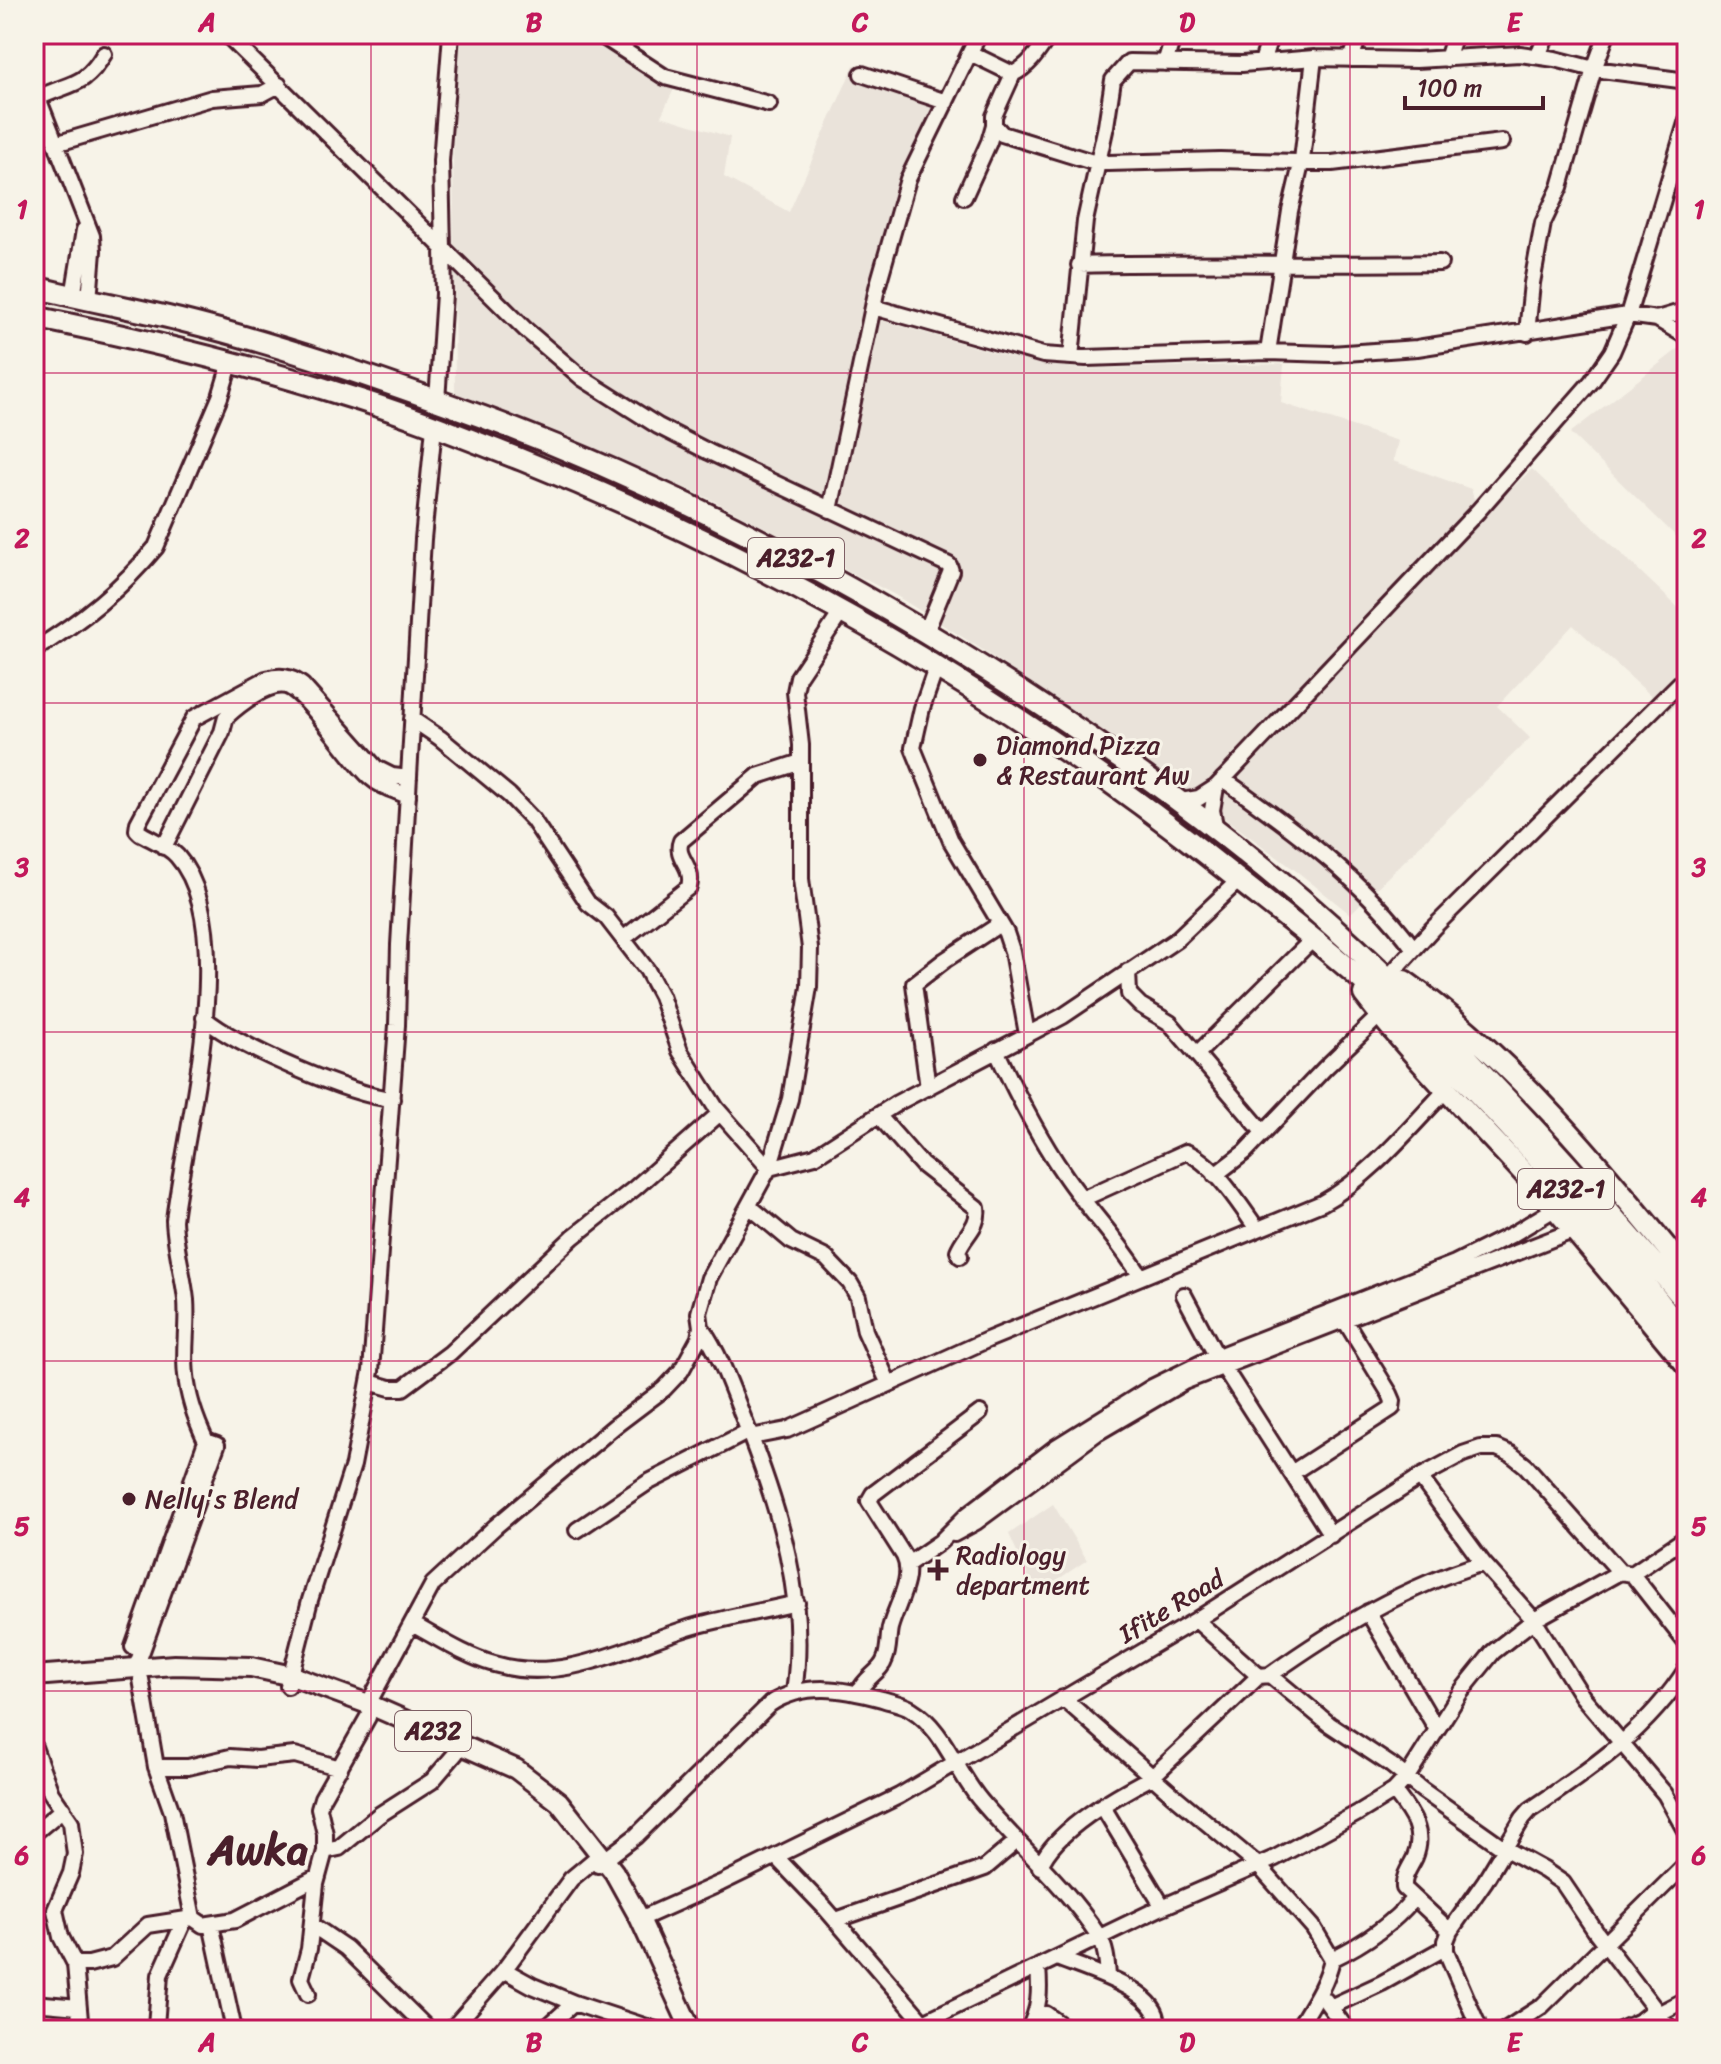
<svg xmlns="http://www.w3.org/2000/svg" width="1721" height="2064" font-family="Sriracha,sans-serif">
<rect width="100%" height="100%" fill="#f7f3e8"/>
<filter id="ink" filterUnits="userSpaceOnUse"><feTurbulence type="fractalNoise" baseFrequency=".0125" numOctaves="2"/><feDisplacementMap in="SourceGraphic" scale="16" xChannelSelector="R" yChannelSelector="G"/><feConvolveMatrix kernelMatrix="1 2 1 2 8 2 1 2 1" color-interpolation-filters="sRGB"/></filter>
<g filter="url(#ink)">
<path fill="#eae3da" d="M458 34H584L589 37 674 89 661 116 730 137 724 177 789 212 854 65 941 95 894 200 862 315 1010 357 1080 369 1284 364 1281 403 1398 441 1393 461 1471 489 1474 499 1487 512 1532 469 1687 616V692L1669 712 1573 625 1497 706 1530 738 1350 914 1299 873 1148 762 975 645 895 595 710 499 594 448 455 395 453 151Z
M1682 346 1687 351V547L1570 433Z
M1053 1504 1087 1560 1036 1594 1009 1534Z"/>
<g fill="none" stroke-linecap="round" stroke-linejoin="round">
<g stroke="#4a1f2b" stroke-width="20">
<path id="minor" d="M226 34 526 330 582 378 658 426 709 452 949 565 951 571 926 632
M599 34 665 77 769 104
M1050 34C1039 50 1031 65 1013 74L994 116V125L1002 134 1096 163H1108L1220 160 1332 163 1502 142
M970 53 1013 74
M1538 56 1547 34
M1351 59 1360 34
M1447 59 1455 34
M1262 62 1271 34
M1165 63 1174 34
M862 74 946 102
M38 98 92 236 93 251 89 301
M38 98C70 82 84 88 104 54
M55 144 212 98 262 94 279 85
M964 197 989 142 994 125
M1079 265C1200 262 1320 265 1440 263
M73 297 84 230
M873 307 1043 355 1086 358 1268 352 1331 354 1417 348 1628 315 1657 319 1687 310
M1657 319 1687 337
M1527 333 1532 283 1543 223 1560 187 1594 69 1607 34
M1268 352 1290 211 1302 160 1314 58
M1071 357 1085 221 1106 126 1113 80 1129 62 1242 64 1314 58 1416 60 1520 54 1555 59 1594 69 1687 81
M437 401 444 294 441 161 451 34
M830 510 877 288 908 179 979 34
M34 650C79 623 122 588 156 547L220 397 230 364
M937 665 922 708 913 748 951 841 1006 933 1012 951 1027 1034
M412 719 440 738 509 795 533 820 588 903 606 917 647 970 661 996 680 1051 716 1108 769 1168 815 1156 897 1103 1063 1016 1176 940 1239 880
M1223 779C1293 829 1363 879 1414 949
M1216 787 1212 810 1216 830
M1181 801 1199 798 1216 787 1478 511 1592 381 1612 352 1628 315 1687 120
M164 847 222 732 226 717C239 705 268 682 286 686 306 691 350 760 370 777 381 787 394 790 408 796
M623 939 689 887C695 866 674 858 681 841L758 776 801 762
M1128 971 1129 994 1140 1005 1170 1023 1263 1132
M1392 973 1433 928 1687 676
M204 1018C236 1046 350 1095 392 1099
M996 1050C1016 1093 1037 1135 1064 1174 1088 1210 1119 1240 1141 1277
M1197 1054 1312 940
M928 1088 914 984 945 960 1000 924
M878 1115 922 1165 977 1208C980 1226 964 1235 958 1251L960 1256
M1215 1175 1245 1152 1325 1068 1380 1015
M1082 1199 1186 1152C1214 1163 1240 1205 1257 1229
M749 1206 791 1241 826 1258 850 1283 858 1297 865 1331 889 1384
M1184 1295 1217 1357 1331 1535
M701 1327C721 1356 732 1389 745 1422 779 1508 808 1598 794 1692
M369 1382 390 1388H403L450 1353 573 1237 635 1188 720 1113
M751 1437 787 1430 987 1340 1322 1203C1370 1177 1409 1129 1446 1090
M1293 1472 1392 1408 1393 1401 1390 1394 1341 1314
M1420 1477 1483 1563 1534 1620 1582 1696 1665 1794 1687 1834
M577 1530 647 1483 749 1431
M954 1534 976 1522 1097 1433 1184 1382 1575 1230
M908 1564 940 1542 967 1515 1056 1447 1152 1387 1205 1361 1455 1263 1513 1234 1556 1208
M1632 1574 1687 1644
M1368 1612 1436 1728
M1196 1620 1259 1676 1270 1675 1329 1724 1391 1765 1422 1790 1504 1848 1544 1870 1563 1883 1596 1932 1671 2030
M412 1624C438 1638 465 1656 494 1664 565 1685 629 1645 695 1626 729 1617 763 1611 797 1603
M133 1647 206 1441
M135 1670 217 1445 206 1441C196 1420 188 1399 186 1375 183 1351 188 1325 186 1300 183 1273 175 1247 174 1220 185 1129 241 928 177 856 168 846 152 840 140 833L137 830 138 823 194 718 266 679C280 675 290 676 302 685L376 768 392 776 409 778
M1270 1675C1336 1628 1406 1586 1483 1563
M141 1679 156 1767 172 1812 193 1918 203 1925 235 1920 318 1877
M288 1686 310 1600 353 1465 371 1371 397 1025 399 945 423 539 434 427
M858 1693C865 1677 881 1672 885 1659 889 1650 888 1637 890 1628 896 1605 915 1578 904 1556L869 1501 873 1494 980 1413
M1063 1698 1172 1794 1259 1866 1313 1927 1332 1959C1326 1986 1311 2006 1297 2030
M368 1704 433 1584 496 1526 615 1426 664 1389 681 1371 699 1338 701 1327 699 1313 709 1278 769 1168 790 1099 809 987 810 948 801 879V745L795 692 798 677 842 611
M34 1747 51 1793 71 1822 73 1839 75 1854 71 1873 55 1910 61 1937 75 1964 80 2020 79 2030
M156 1767H188L230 1757 257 1759 295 1755 340 1768
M1394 1791C1409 1811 1426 1830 1415 1857 1410 1868 1403 1875 1404 1888L1450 1931
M1103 1807 1163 1907
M34 1833 63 1809
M325 1851 339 1848 379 1815 432 1781 456 1753
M776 1857 825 1908 930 2030
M598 1865 636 1836 770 1704C806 1681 843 1689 882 1699 891 1702 903 1704 911 1709 944 1729 956 1772 981 1801 1019 1846 1065 1885 1098 1935 1106 1947 1107 1962 1108 1976
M1040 1867C1053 1831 1119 1794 1152 1777L1259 1676
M640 1919 721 1883 899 1796 1196 1620 1420 1477 1463 1454 1481 1448H1497L1511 1454 1526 1466 1620 1572 1632 1574 1687 1537
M836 1920 985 1868 1017 1841
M211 1924 234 2030
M312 1925 346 1948 429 2030
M1057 1958C1083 1969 1169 1992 1156 2030
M1332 1959C1363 1944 1391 1926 1413 1899
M75 1964H89L112 1958 148 1925 193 1918
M504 1970 533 1986 574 2003
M308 1994 301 1979 309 1949 316 1884 325 1851V1834L319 1808 322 1798 368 1717
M1325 2000 1347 2030
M34 2003 78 2007
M1330 2007 1382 1983 1445 1948
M1658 2014 1687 1999
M1037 2015 1046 2014 1068 2030
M159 2030 156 2026 160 1975 185 1919
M451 2030 504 1970 571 1879 601 1854
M544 2030 574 2003 656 2030
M907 2030 1160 1908 1275 1858 1358 1813 1394 1791 1407 1777 1460 1693 1493 1652 1534 1620 1620 1572
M1028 2030C1040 2009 1040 1991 1038 1967
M1455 2030 1477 2022
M1480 2030 1446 1951V1941L1450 1931 1485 1881 1523 1818 1530 1810C1590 1770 1648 1730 1687 1668
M1505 2030 1542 2006 1687 1863
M1620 2030 1640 2021 1655 2009"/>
</g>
<g stroke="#4a1f2b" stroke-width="24">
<path id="major" d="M34 1676 174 1665 251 1667 292 1676 368 1704 516 1769 559 1802 614 1872 640 1919 691 2030"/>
</g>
<g stroke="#4a1f2b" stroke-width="26">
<path id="highway" d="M34 287C82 299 131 308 180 320 282 345 384 381 483 417 673 488 853 583 1023 693 1140 769 1252 851 1355 947 1474 1058 1582 1178 1687 1303
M34 317C138 338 242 363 344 395 404 413 463 437 522 460 777 562 1011 698 1226 870 1285 917 1348 964 1402 1017 1504 1116 1599 1224 1687 1337
M1404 981C1510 1055 1606 1172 1687 1273
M1364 994C1416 1062 1477 1121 1534 1184 1587 1243 1636 1304 1687 1365"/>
</g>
<use href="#minor" stroke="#f7f3e8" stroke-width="14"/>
<use href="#major" stroke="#f7f3e8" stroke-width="18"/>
<use href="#highway" stroke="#f7f3e8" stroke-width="20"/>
</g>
</g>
<path fill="none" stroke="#c2185b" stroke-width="2" stroke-opacity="0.55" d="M371 34V2030M697 34V2030M1024 34V2030M1350 34V2030M34 373H1687M34 703H1687M34 1032H1687M34 1361H1687M34 1691H1687"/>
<g fill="#4a1f2b" stroke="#f7f3e8" stroke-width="3">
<circle cx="980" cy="760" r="8"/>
<circle cx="129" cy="1499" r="8"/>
<path d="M934 1558h8v8h8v8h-8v8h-8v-8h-8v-8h8z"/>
</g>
<g text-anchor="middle" stroke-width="6" stroke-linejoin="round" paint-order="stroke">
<g fill="#f7f3e8" stroke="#7e5f64" stroke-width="2">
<rect x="748" y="538" width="96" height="40" rx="6"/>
<rect x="1518" y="1169" width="96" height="40" rx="6"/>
<rect x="395" y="1711" width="76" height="40" rx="6"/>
</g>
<g font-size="24" font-weight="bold" fill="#4a1f2b">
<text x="796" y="566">A232-1</text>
<text x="1566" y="1197">A232-1</text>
<text x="433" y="1739">A232</text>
</g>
<g font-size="26" fill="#4a1f2b" stroke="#f7f3e8" text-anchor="start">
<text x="996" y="754">Diamond Pizza<tspan x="996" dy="30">&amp; Restaurant Aw</tspan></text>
<text x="145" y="1508">Nelly's Blend</text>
<text x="956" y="1564">Radiology<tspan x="956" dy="30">department</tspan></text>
</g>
<g font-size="26" fill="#4a1f2b" stroke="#f7f3e8">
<text transform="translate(1171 1606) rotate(-31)" y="9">Ifite Road</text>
</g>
<g font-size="42" font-weight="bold" fill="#4a1f2b" stroke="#f7f3e8">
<text x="258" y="1864">Awka</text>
</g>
</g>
<rect width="1721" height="2064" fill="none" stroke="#f7f3e8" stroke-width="88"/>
<path d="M1405 96v12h138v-12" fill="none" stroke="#4a1f2b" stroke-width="4"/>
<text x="1417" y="96" font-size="24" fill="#4a1f2b" stroke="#f7f3e8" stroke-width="6" paint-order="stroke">100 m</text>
<rect x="44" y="44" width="1633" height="1976" fill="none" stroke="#c2185b" stroke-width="3"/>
<g font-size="26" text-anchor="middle" font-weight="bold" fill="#c2185b">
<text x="207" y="31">A</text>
<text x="534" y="31">B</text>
<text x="860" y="31">C</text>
<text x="1187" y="31">D</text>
<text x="1514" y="31">E</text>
<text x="22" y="218">1</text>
<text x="1699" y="218">1</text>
<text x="22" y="547">2</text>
<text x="1699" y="547">2</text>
<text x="22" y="876">3</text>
<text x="1699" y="876">3</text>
<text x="22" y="1206">4</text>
<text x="1699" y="1206">4</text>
<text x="22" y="1535">5</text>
<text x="1699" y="1535">5</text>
<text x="22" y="1864">6</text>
<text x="1699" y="1864">6</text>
<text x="207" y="2051">A</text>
<text x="534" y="2051">B</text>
<text x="860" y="2051">C</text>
<text x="1187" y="2051">D</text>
<text x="1514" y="2051">E</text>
</g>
</svg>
